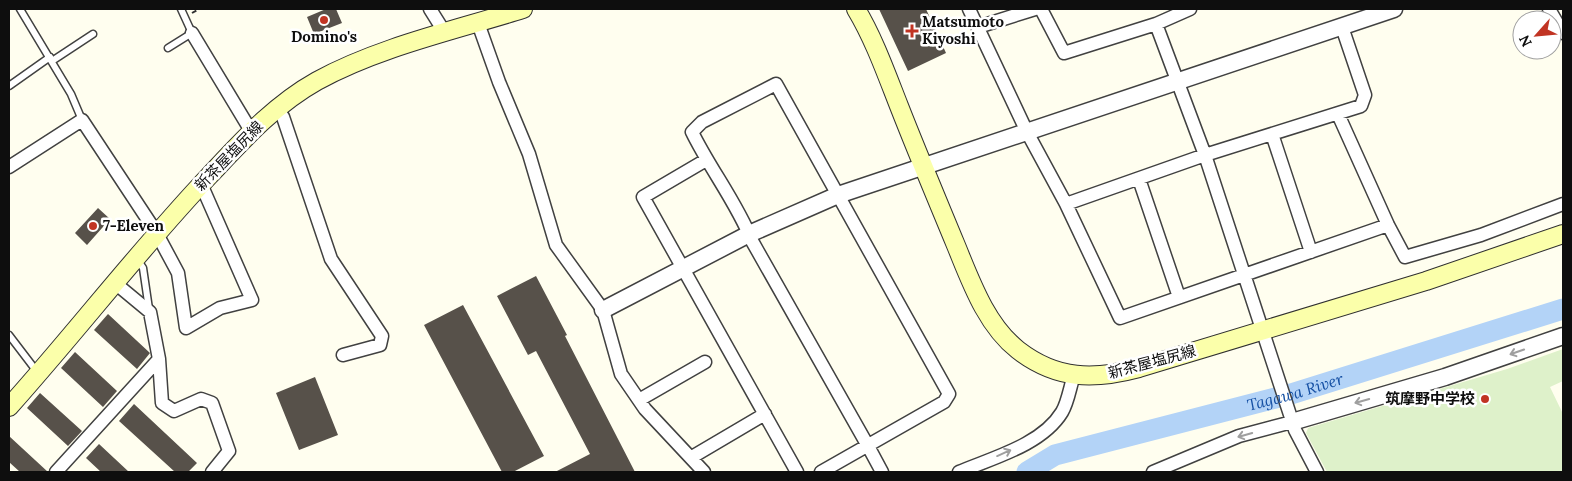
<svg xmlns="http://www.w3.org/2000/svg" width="1572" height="481" font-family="Lora,'Noto Sans JP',serif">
<rect width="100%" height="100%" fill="#fffeef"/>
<path fill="#def1ca" d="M1563 349V381L1550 387 1563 414V472H1327L1306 433 1308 428 1507 369Z"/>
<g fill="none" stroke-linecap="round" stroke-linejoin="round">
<path stroke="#b3d3f7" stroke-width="21" id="s1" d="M1027 472 1055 455 1291 394 1563 309"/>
</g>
<path fill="#57514a" d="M326 9H336L342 23 314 34 307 17Z
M879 9H926L946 53 908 71Z
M98 208 110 219 87 245 75 233Z
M536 276 567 335 565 336 635 472H555L590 454 536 351 528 355 497 296Z
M463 305 544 456 513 472H502L424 325Z
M108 314 150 353 137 369 94 330Z
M75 352 117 391 103 407 61 368Z
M315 377 338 435 299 450 276 393Z
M40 393 82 431 68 446 27 408Z
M134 404 197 463 188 472H175L119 421Z
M9 436 48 472H20L9 462Z
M99 444 129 472H101L86 458Z"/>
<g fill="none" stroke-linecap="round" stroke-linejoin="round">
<g stroke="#414141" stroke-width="9">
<path id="service" d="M20 9 71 94 82 120
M168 48 192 33 181 9
M52 61 93 34
M9 86 50 57
M137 259 143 268 149 309
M9 335 38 373"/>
</g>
<g stroke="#414141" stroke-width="15">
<path id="minor" d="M430 9 445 33
M969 9 1027 132 1066 204 1120 318 1388 225
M1041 9 1064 53 1156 24 1190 9
M1549 9 1563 33
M478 23 499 82 529 154 556 245 603 310 621 374 645 409 704 472
M1156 24 1205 155 1295 430 1317 472
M978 27 1035 9
M192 33 251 131
M277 108 283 117 331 259 382 336 380 345 343 355
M1338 114 1388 225 1405 257 1481 235 1563 204
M1272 134 1311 252
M706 160 643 197 797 472
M9 167 82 120 156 232 178 273 186 328 220 308 252 300 201 184
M1139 179 1179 297
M1066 204 1205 155 1361 106 1365 95 1342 27
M115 283 150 312 159 359 162 403 174 411 201 399 212 403 229 451 212 472
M639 400 705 362
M692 457 765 414
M56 472 159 359
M821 472 944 402 949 394 776 84 702 122 692 132C710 169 737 203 752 241L868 446 882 472
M959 472C992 458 1042 445 1062 412 1068 402 1070 387 1074 375
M1153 472 1239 436 1292 422"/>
</g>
<g stroke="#414141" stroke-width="19">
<path id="tertiary" d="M603 310 749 234 838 195 1394 9
M1292 422 1445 377 1563 336"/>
</g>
<g stroke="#303030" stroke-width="20">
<path id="secondary" d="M856 9C874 39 886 73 899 106 917 152 936 197 955 243 970 279 985 324 1018 350 1057 380 1094 380 1139 368L1426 281 1563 234
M9 407C77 331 139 250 209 176 242 141 274 105 317 81 379 47 456 30 523 9"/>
</g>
<path stroke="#303030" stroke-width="2" stroke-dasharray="5 2.5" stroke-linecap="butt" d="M192 13 199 9"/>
<use href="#service" stroke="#fff" stroke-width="6"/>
<use href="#minor" stroke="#fff" stroke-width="12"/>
<use href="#tertiary" stroke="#fff" stroke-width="16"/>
<use href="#secondary" stroke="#fbffaa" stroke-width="18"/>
</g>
<defs><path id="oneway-shaft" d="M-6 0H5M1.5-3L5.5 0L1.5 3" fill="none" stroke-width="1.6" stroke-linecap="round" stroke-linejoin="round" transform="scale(1.25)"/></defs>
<g stroke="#9f9f9f">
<use href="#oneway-shaft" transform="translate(1517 352) rotate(161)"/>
<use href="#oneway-shaft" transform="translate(1362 401) rotate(164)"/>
<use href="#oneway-shaft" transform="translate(1245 435) rotate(164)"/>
<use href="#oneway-shaft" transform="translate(1004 453) rotate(-24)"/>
</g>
<g fill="#c13423" stroke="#fff" stroke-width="2">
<circle cx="324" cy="20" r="5"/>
<path d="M909.5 23.5h5v5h5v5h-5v5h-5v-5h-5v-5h5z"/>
<circle cx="93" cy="226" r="5"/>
<circle cx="1485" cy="399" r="5"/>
</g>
<g text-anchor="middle" stroke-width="5" stroke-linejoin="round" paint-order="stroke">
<g font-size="15" font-weight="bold" fill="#0e0e0e" stroke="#fff" text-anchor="start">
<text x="922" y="27">Matsumoto<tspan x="922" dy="17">Kiyoshi</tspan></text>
<text x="324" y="42" text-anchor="middle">Domino's</text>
<text x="103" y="231">7-Eleven</text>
<text x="1475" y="404" text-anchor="end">筑摩野中学校</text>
</g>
<g font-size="15" fill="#0e0e0e" stroke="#fff">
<text transform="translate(229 156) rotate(-46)" y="5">新茶屋塩尻線</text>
<text transform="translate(1152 362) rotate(-15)" y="5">新茶屋塩尻線</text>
</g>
<g font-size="16" font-style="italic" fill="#144fa3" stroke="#fff">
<text dy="6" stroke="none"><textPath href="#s1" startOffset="281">Tagawa River</textPath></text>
</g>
</g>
<rect width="1572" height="481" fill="none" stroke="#0e0e0e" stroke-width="20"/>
<g transform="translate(1537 35) rotate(243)"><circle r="24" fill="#ffffff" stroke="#9f9f9f"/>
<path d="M0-4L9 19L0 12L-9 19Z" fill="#c13423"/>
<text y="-8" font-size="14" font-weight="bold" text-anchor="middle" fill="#0e0e0e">N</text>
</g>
</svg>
